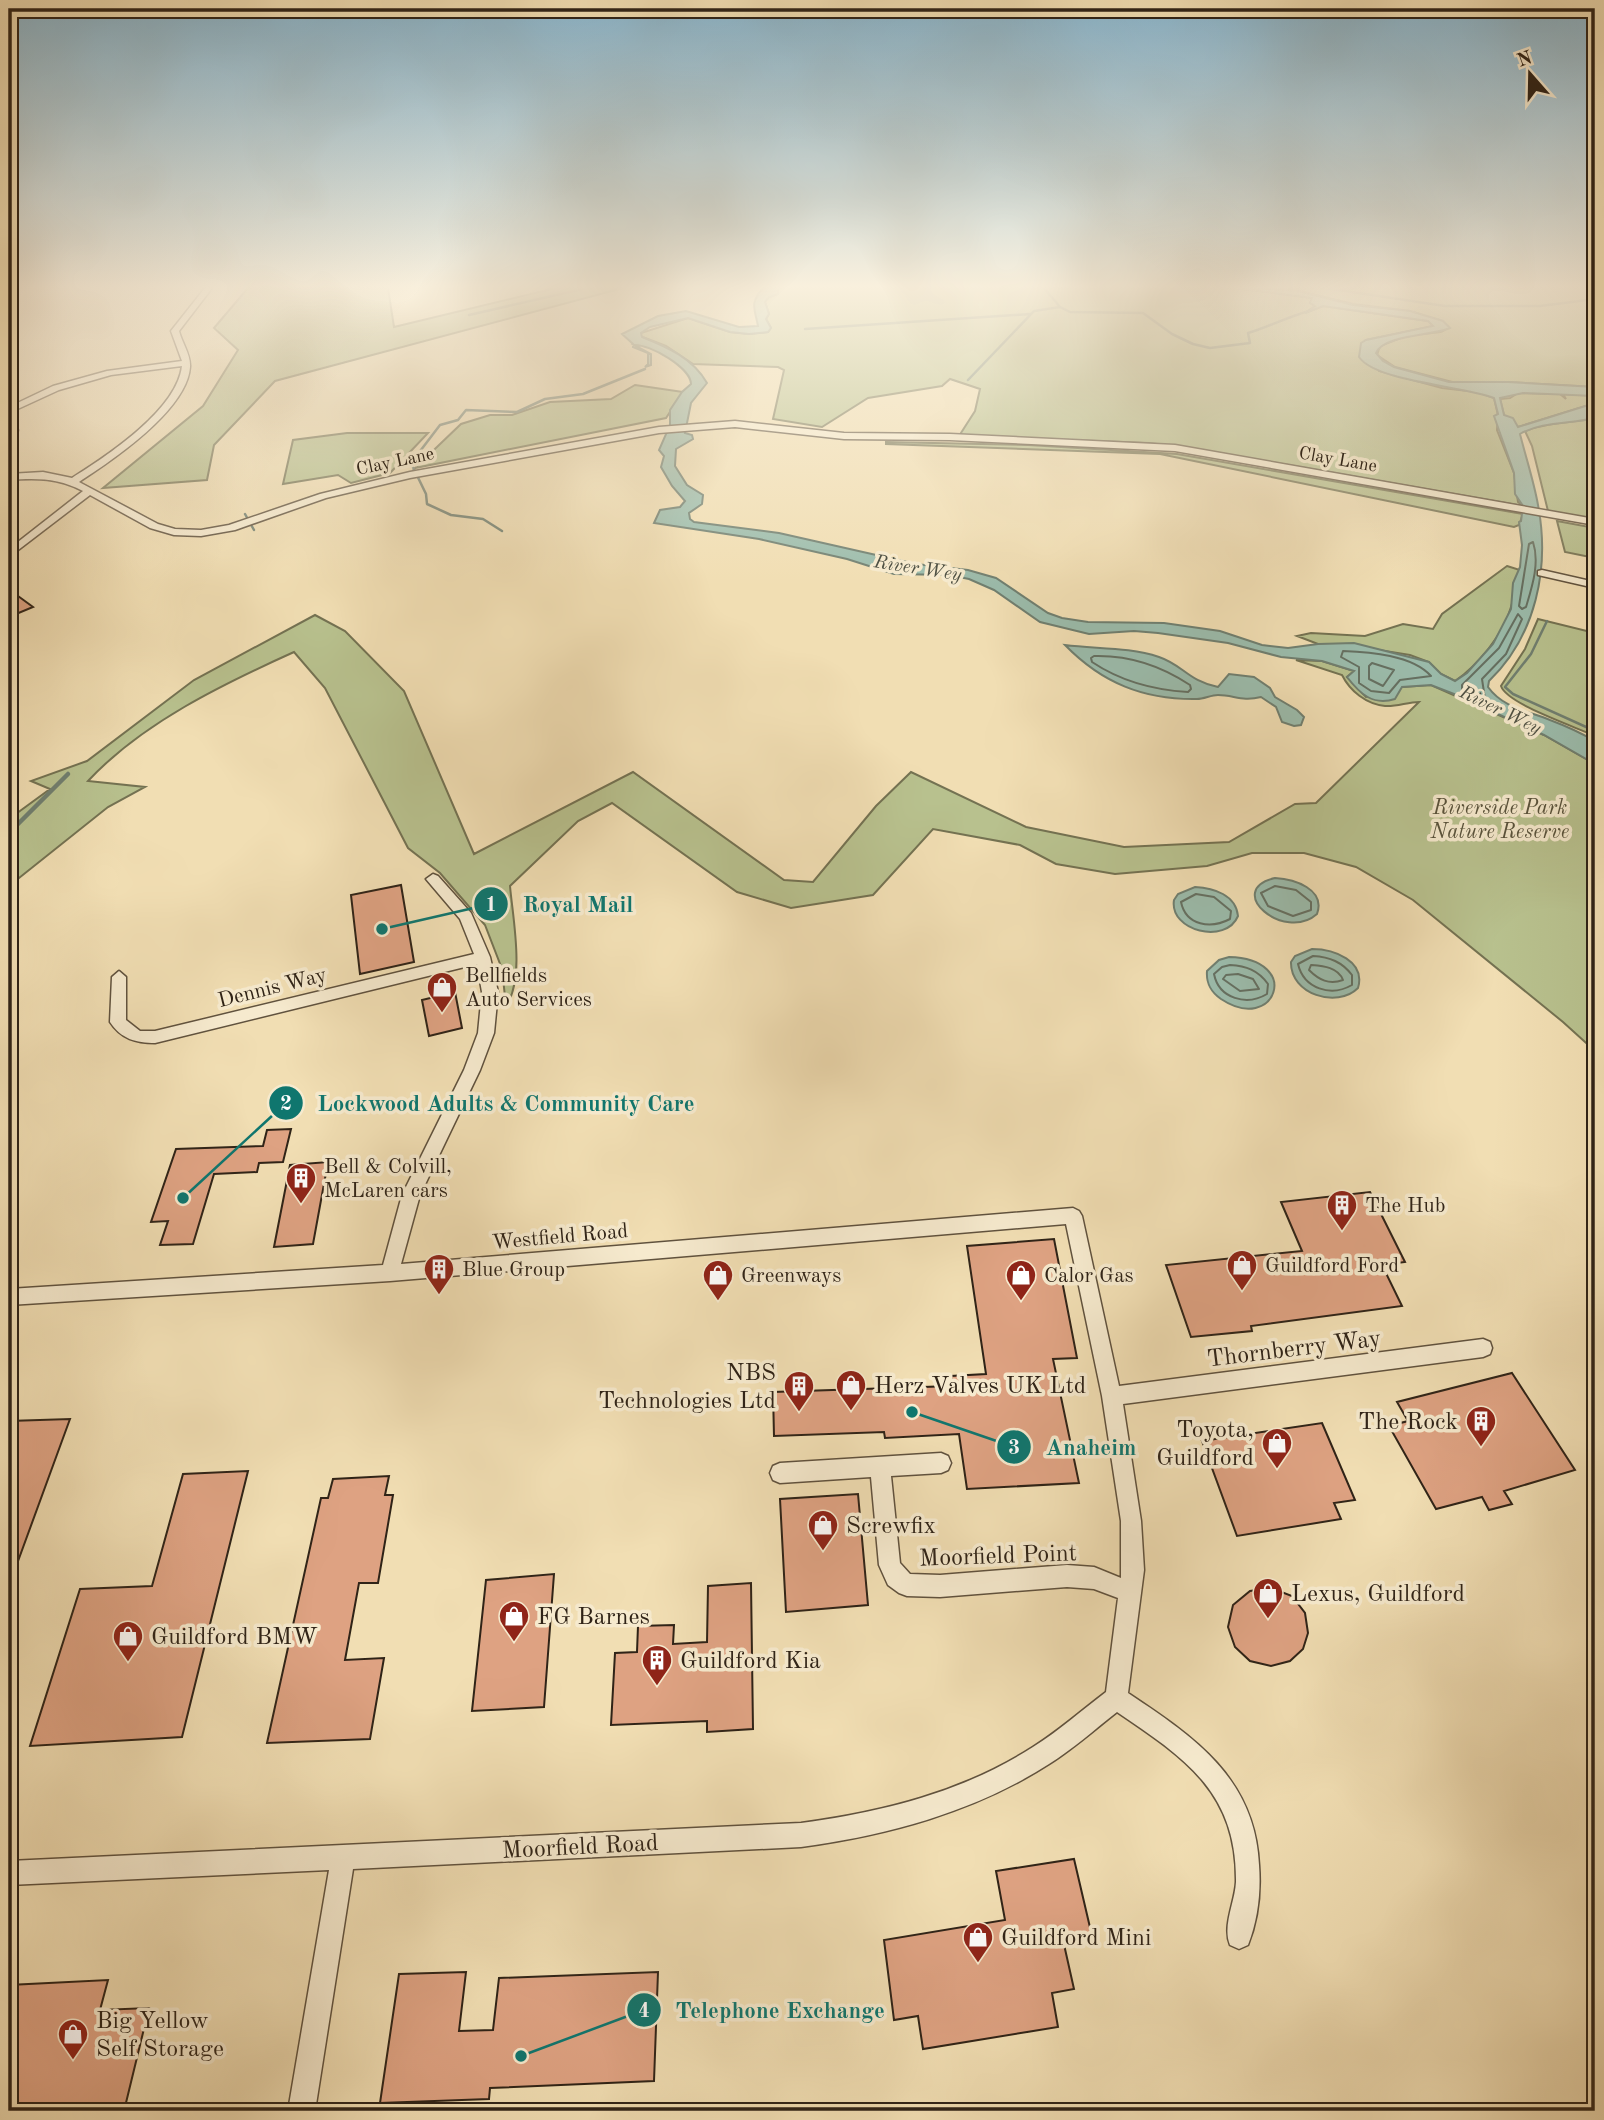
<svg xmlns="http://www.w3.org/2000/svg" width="1604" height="2120" font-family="'Old Standard TT',serif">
<rect width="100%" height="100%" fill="#f1deb3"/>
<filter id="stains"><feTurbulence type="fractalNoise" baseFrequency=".00286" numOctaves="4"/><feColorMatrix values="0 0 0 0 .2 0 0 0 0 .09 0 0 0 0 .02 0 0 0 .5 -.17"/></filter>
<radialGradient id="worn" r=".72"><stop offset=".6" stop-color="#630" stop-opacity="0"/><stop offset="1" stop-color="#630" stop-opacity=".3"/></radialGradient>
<path fill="#b8c18e" stroke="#747252" stroke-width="2" d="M248 288H388L394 327 556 288H623L275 381 214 445 207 480 103 488 203 406 238 350 214 328Z
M778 288H1235L1313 298 1310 303 1315 306 1305 313 1323 306 1428 321 1434 324 1433 326 1366 340 1379 371 1442 388 1477 392 1494 398 1498 415 1497 430 1514 473 1518 502 1523 506 1191 448 1149 443 959 436 975 411 980 389 950 379 942 386 868 398 822 427 773 419 784 370 778 367 693 364 666 346 640 336 641 333 688 318 730 332 749 334 768 332 771 328 766 319 769 314 765 302 769 297 776 295Z
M1288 288H1595V387L1508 382 1460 384 1395 367 1377 355 1380 346 1406 336 1441 332 1445 330 1443 321 1410 311 1353 304Z
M635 385 683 392 666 418 415 468 461 424 490 415H512L550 402 611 399Z
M1518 393 1560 394 1566 399 1563 394 1595 396V403L1518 427 1504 415 1500 399 1510 398Z
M1595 418V520L1548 511 1532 446 1525 431C1547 422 1572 423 1595 418Z
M347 433H428L390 473 351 483 338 475 283 484 293 440Z
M886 442 1028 445 1177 454 1523 514 1519 525 1514 527 1160 454 886 444Z
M1557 521 1595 528V558L1565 552Z
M1507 566 1520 570C1512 585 1516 593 1511 607 1504 634 1477 666 1455 681L1441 674 1429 662 1410 655 1341 644H1318L1297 636 1311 633 1365 636 1403 624 1433 629 1442 614Z
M315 615 345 631 404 691 474 854 633 772 784 880 813 882 876 806 911 772 1026 827 1124 847 1229 842 1295 804 1316 803 1419 702C1408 702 1396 707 1385 706 1366 704 1350 691 1342 675L1296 660 1322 661 1354 671 1347 677 1366 697 1402 687 1431 685 1544 735 1595 764V1051L1563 1022 1413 900 1356 867 1304 853H1252L1207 866 1115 874 1056 864 1020 845 933 829 873 895 791 908 737 892 612 803 578 821 510 886C513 920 525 978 506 1006L502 969 485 925 440 873 408 848 325 688 294 652C223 684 142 723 88 781L145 787 108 807 9 886V819L50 789 31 781 87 761 194 680Z
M1538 619 1595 633V736C1576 727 1507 704 1501 686L1525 649Z"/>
<path fill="#9bbcac" stroke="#707f70" stroke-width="2" d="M763 288H778V294L769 297 765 302 769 314 766 319 771 328 768 332 749 334 730 332 688 318 650 327 641 333 642 337C667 347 693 358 707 383L691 403 685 433 692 435 693 439 676 449 675 466 687 485 703 495 702 504 689 513 690 519 694 522 779 533 916 564 968 570 996 578 1048 613 1062 618 1088 622 1164 623 1220 631 1262 645 1288 648 1318 644 1354 643 1429 662 1441 674 1455 681 1467 673 1493 644 1511 609 1513 583 1520 567 1522 545 1519 522 1521 521 1523 506 1515 494 1514 473 1494 416 1498 414 1494 398C1465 386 1376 382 1359 357L1361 343 1366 340 1433 326 1428 321 1323 306 1305 313 1315 306 1310 303 1312 298 1235 288 1294 290 1353 305 1410 311 1443 321 1450 328C1430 336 1383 335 1376 353L1383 361 1394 367 1449 382H1508L1595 387V396L1523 393 1500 398 1504 415 1513 418 1518 427 1595 403V418C1571 424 1542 421 1520 434 1526 458 1534 482 1538 505 1550 568 1536 636 1489 681L1488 687C1503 708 1528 711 1550 720 1566 726 1581 733 1595 741V764L1544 735 1454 694 1431 685 1402 687 1395 699C1373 706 1360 694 1347 677L1354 671 1322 661 1281 657 1228 643 1158 633 1134 631 1089 634 1040 622 994 590 969 579 949 575 894 574 847 559 759 539 654 523 660 510 680 507 685 501 672 486 661 467 664 456 659 450 670 425V410L682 392 691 384C691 368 650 344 634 345L651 354V365L645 367 648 364V353L633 347V344L622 334 658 316 686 311 739 327 758 326C755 309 749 304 763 288Z
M1065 645C1097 649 1129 647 1159 657 1183 665 1188 681 1218 687L1229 674 1254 677 1270 688 1275 697 1297 710 1304 717 1301 725 1294 726 1282 722 1276 707 1261 697C1242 702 1234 695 1218 695 1211 695 1204 699 1197 699 1144 700 1102 683 1065 645Z
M1275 878C1294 879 1326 889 1317 914 1284 943 1223 890 1275 878Z
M1195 887C1214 888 1236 895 1238 916 1226 945 1169 931 1174 900L1178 894Z
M1312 949C1334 949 1366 961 1358 988 1337 1009 1290 994 1291 962L1295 956Z
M1229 957C1304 959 1275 1035 1221 999 1211 992 1206 984 1207 971L1219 960Z"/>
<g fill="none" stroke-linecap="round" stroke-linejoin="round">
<path stroke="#657062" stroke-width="2" d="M1533 542C1540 563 1532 587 1526 607L1522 609 1519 606 1529 544Z
M1518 614 1522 619 1506 654 1482 679 1485 699 1481 700 1462 690V685L1499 648Z
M1343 651C1370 652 1412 655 1431 676L1400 680 1389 693 1371 691 1359 683V667L1341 657Z
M1094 656C1130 655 1160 665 1190 685L1191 689 1188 692C1153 690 1122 682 1092 662L1091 658Z
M1372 663 1394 670 1383 686 1369 679V666Z
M1275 886 1296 890 1311 902V910L1293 916 1268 906 1261 893Z
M1196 894 1214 897 1231 911 1230 919C1211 929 1186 926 1181 902Z
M1313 956C1330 957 1342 962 1352 975V985C1331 997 1304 989 1298 964Z
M1230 965C1246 966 1258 970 1268 984L1267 994C1247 1006 1219 999 1214 974L1222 967Z
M1311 965C1323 966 1338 967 1343 980 1329 985 1319 980 1309 970Z
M1238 974 1253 979 1259 989 1240 991 1223 979 1226 975Z"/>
<path stroke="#707f70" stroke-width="2.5" d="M1044 288 1060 307 1070 312 1143 313 1172 334 1193 344 1210 348 1250 343 1248 333C1269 327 1287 317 1309 311
M1325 288 1445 306H1540L1595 299
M469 315 587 288
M805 329 1030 314
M968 380 1034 311 1060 307
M245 514 254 530
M502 531 483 519 451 515 427 504 426 494 411 463 440 425 458 420 466 410 517 412 545 399 583 394 645 369
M1547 621 1531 654 1505 687 1513 694 1595 731"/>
<path stroke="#707f70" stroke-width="4.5" d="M9 833 68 774"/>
</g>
<path fill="#dea282" stroke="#2f2317" stroke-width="2" d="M18 596 33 607 9 617V600Z
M401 885 414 962 360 974 351 895Z
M455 992 462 1028 429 1036 422 1000Z
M291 1129 283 1162 259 1163 257 1172 214 1174 193 1244 160 1245 168 1221 151 1222 176 1149 263 1146 267 1130Z
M328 1162 313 1244 274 1247 290 1165Z
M1370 1192 1405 1262 1382 1265 1402 1306 1251 1326 1252 1331 1191 1337 1166 1265 1302 1251 1281 1202Z
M1054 1239 1077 1358 1053 1359 1079 1483 967 1489 959 1434 885 1438 884 1432 774 1436 773 1392 952 1386 951 1376 986 1374 967 1246Z
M1512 1373 1575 1470 1504 1491 1512 1504 1489 1510 1482 1497 1436 1509 1389 1426 1408 1421 1397 1402Z
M70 1419 10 1583 9 1582V1421Z
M1322 1423 1355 1500 1334 1503 1341 1519 1237 1536 1202 1441Z
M248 1471 182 1737 30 1746 80 1589 152 1586 183 1474Z
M389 1476 385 1495H393L378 1583H359L345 1660 384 1658 370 1739 267 1743 321 1498H328L333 1479Z
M858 1494 868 1605 786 1612 780 1499Z
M554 1574 544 1707 472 1711 486 1580Z
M751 1583 753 1729 707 1732V1721L611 1725 615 1653 637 1652 638 1626 674 1625 673 1644 707 1642 708 1586Z
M1271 1588 1292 1596 1305 1613 1308 1633 1303 1649 1290 1661 1271 1666 1250 1661 1235 1647 1228 1627 1233 1605 1250 1591Z
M1074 1859 1092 1936 1063 1940 1074 1989 1052 1993 1058 2027 923 2049 918 2016 894 2020 884 1940 1005 1920 996 1871Z
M466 1972 459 2031 493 2030 499 1978 658 1972 654 2081 490 2088 489 2099 380 2103 399 1974Z
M108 1980 100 2010 149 2008 124 2111H9V1985Z"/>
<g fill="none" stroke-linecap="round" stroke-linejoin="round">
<g stroke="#60523e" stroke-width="3">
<path id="minor" d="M205 288H212L179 331C182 343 191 355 190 367 187 410 113 460 79 482L158 524 175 529 201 530 229 525 320 494 410 472 659 427 735 421 844 433 950 434 1175 445 1595 519V525L1175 451 950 440 844 439 735 427 659 433 410 478 326 498 235 530 201 536 174 535 150 528 90 495 9 557V549L83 491C58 478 37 478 9 480V474L43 472 72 478C107 456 177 410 182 366L111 375 59 390 9 413V407L53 386 107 371 182 361 171 331Z
M9 422 18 430 15 442 10 445Z
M1542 570 1595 582V588L1538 575V571Z
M433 874 438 876 471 913 490 957 498 992 494 1033 480 1070 420 1195 401 1264 1073 1208 1079 1211 1082 1216 1119 1386 1483 1339 1490 1342 1492 1348 1490 1354 1483 1357 1123 1404 1141 1521 1144 1570 1128 1693C1194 1737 1255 1778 1259 1865 1261 1891 1258 1920 1248 1945L1239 1949 1230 1945C1222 1926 1235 1902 1236 1882 1237 1792 1185 1758 1117 1712 1094 1730 1073 1749 1049 1764 974 1812 888 1835 801 1847L353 1869 315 2111H288L329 1870 9 1885V1861L801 1823C883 1812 963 1792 1033 1747 1059 1731 1082 1710 1106 1692L1118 1598 1094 1589 1067 1587 940 1597 907 1596 899 1593 888 1585 879 1565 871 1477 780 1483 773 1480 770 1473 773 1466 780 1463 941 1453 948 1456 951 1463 948 1470 941 1473 891 1476 900 1563 910 1574 940 1575 1067 1565 1094 1567 1121 1578V1521L1102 1396 1066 1224 390 1281 9 1305V1289L383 1265 402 1195 464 1070 478 1033 482 992 477 964 155 1043C136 1043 121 1039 110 1022L112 977 119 971 126 977V1020L140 1031H155L474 954 460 919 426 879Z"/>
</g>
<use href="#minor" fill="#f6eace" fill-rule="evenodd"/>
</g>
<linearGradient id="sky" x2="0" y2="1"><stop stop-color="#89b7d0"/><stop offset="0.49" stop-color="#f9f0dd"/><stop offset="1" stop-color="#f9f0dd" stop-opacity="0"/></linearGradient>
<rect width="1604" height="585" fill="url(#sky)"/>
<defs>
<g id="shop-pin" transform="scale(1.575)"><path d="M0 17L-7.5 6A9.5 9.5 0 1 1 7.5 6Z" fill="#8f2418" stroke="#f6eace"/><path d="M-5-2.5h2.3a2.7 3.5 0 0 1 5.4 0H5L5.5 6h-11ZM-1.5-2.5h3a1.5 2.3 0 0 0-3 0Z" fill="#fff"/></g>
<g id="building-pin" transform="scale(1.575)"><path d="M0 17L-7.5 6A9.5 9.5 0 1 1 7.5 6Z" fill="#8f2418" stroke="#f6eace"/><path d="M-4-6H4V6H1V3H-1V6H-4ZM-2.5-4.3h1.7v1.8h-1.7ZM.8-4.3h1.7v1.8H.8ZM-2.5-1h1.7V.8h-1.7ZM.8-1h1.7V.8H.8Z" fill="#fff"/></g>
</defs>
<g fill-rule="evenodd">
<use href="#shop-pin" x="442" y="987"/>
<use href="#building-pin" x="301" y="1178"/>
<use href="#building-pin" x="1342" y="1205"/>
<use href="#shop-pin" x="1242" y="1265"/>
<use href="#building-pin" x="439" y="1269"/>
<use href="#shop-pin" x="718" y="1275"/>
<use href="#shop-pin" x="1021" y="1275"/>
<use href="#shop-pin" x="851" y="1385"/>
<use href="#building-pin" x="799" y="1386"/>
<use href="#building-pin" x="1481" y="1421"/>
<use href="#shop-pin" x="1277" y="1443"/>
<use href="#shop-pin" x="823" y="1525"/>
<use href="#shop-pin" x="1268" y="1593"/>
<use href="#shop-pin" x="514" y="1616"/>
<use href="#shop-pin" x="128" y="1636"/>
<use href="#building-pin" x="657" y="1660"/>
<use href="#shop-pin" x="978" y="1937"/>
<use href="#shop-pin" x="73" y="2034"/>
</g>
<g text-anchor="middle" stroke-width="7" stroke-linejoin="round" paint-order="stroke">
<g font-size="18" fill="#2f2317" stroke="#f6eace">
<text transform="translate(1338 459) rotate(10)" y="6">Clay Lane</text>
<text transform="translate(395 461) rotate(-12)" y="6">Clay Lane</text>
</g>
<g font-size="19" font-style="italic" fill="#4f5144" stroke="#f6eace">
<text transform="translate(918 567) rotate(9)" y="7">River Wey</text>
<text transform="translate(1501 709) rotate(26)" y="7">River Wey</text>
</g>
<g font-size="21" font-style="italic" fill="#58523b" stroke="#f6eace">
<text x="1500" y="814">Riverside Park<tspan x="1500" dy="24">Nature Reserve</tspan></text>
</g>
<g font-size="21" fill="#2f2317" stroke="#f6eace" text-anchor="start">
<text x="465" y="982">Bellfields<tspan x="465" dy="24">Auto Services</tspan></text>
<text x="324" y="1173">Bell &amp; Colvill,<tspan x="324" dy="24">McLaren cars</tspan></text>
<text x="1365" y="1212">The Hub</text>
<text x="1265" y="1272">Guildford Ford</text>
<text x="462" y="1276">Blue Group</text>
<text x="741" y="1282">Greenways</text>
<text x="1044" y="1282">Calor Gas</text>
</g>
<g font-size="21" fill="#2f2317" stroke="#f6eace">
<text transform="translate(272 987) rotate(-14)" y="7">Dennis Way</text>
<text transform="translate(560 1236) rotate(-5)" y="7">Westfield Road</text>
</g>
<g font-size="24" fill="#2f2317" stroke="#f6eace">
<text transform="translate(1294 1348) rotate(-7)" y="8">Thornberry Way</text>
<text transform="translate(998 1555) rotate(-2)" y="8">Moorfield Point</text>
<text transform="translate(580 1846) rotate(-3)" y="8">Moorfield Road</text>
</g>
<g font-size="24" fill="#2f2317" stroke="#f6eace" text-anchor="start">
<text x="776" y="1380" text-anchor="end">NBS<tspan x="776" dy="28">Technologies Ltd</tspan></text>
<text x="874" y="1393">Herz Valves UK Ltd</text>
<text x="1458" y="1429" text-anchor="end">The Rock</text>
<text x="1254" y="1437" text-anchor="end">Toyota,<tspan x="1254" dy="28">Guildford</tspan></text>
<text x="846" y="1533">Screwfix</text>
<text x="1291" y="1601">Lexus, Guildford</text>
<text x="537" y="1624">FG Barnes</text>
<text x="151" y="1644">Guildford BMW</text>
<text x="680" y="1668">Guildford Kia</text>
<text x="1001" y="1945">Guildford Mini</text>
<text x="96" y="2028">Big Yellow<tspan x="96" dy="28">Self Storage</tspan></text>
</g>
</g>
<path fill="none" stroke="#0f766e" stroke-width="2.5" d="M382 929L491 904M183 1198L286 1103M912 1412L1014 1447M521 2056L644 2010"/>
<g fill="#0f766e" stroke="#f6eace" stroke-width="2.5">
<circle cx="382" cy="929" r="7"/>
<circle cx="183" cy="1198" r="7"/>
<circle cx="912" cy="1412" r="7"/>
<circle cx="521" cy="2056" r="7"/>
<circle cx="491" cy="904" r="18"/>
<circle cx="286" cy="1103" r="18"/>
<circle cx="1014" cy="1447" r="18"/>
<circle cx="644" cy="2010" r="18"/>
</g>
<g font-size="21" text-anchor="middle" font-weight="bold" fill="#fff">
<text x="491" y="911">1</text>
<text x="286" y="1110">2</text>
<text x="1014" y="1454">3</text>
<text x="644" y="2017">4</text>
</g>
<g font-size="23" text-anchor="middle" font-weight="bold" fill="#0f766e" stroke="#f6eace" stroke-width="7" stroke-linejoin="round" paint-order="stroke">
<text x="578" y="912">Royal Mail</text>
<text x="506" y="1111">Lockwood Adults &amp; Community Care</text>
<text x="1091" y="1455">Anaheim</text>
<text x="780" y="2018">Telephone Exchange</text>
</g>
<rect width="1604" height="2120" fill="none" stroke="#f1deb3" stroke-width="35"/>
<rect x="10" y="10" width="1583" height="2099" fill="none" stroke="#2f2317" stroke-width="3.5"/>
<rect x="18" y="18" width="1569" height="2085" fill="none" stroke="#2f2317" stroke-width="2"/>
<g transform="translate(1530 74) rotate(340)" stroke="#f6eace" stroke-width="5" paint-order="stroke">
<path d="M0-5L12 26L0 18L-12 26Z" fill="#2f2317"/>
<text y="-10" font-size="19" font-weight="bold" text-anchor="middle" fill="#2f2317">N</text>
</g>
<rect width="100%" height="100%" filter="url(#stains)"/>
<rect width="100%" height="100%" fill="url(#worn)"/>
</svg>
